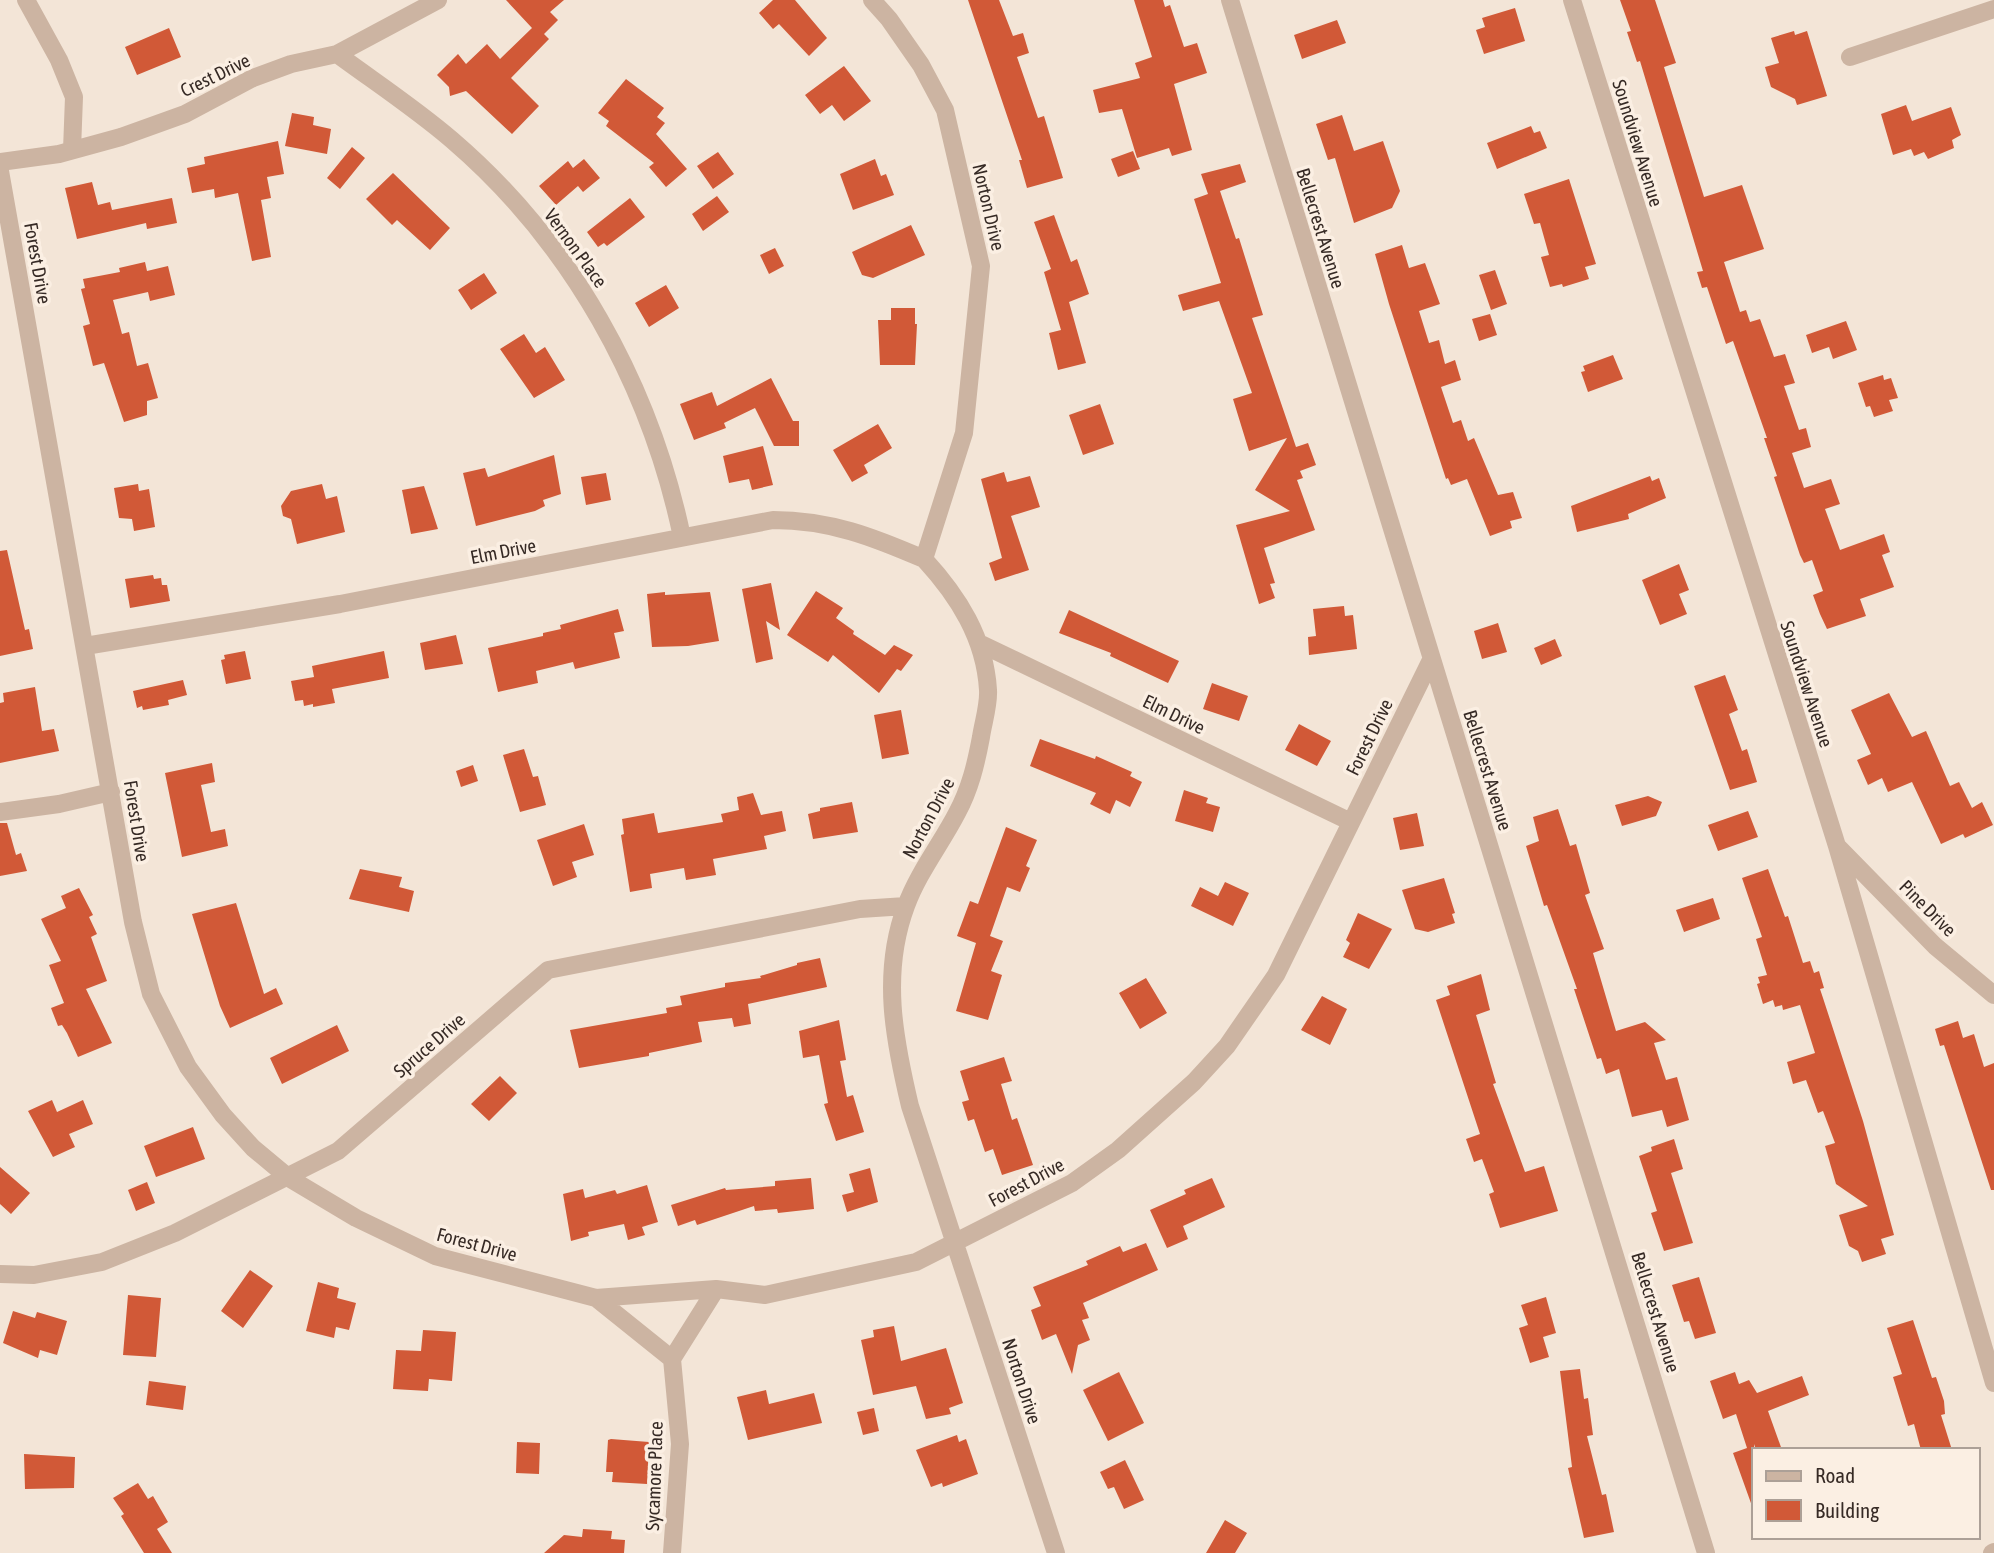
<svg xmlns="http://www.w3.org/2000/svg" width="1994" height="1553" font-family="'Asap Condensed',sans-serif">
<rect width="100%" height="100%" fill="#f3e5d7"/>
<path fill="#d15937" d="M506 0H564L550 12 558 20 544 34 549 39 511 78 539 106 512 134 466 91 450 96 449 87 437 75 458 54 466 64 487 44 500 59 532 28Z
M773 0H795L827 38 809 56 779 24 773 29 759 13Z
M968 0H999L1013 36 1023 33 1029 53 1017 57 1038 118 1044 116 1063 178 1027 188 1019 160H1022Z
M1134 0H1163L1165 7 1170 5 1184 47 1197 43 1207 73 1174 84 1192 150 1172 156 1169 148 1137 158 1122 109 1099 113 1093 90 1140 78 1135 63 1152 57Z
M1620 0H1655L1676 63 1664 67 1704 197 1742 185 1764 249 1724 262 1740 312 1746 310 1750 322 1760 319 1774 357 1785 354 1795 383 1784 386 1799 430 1806 428 1811 447 1792 453 1804 488 1831 479 1840 504 1825 509 1840 550 1884 534 1890 552 1882 555 1894 587 1860 599 1866 616 1827 629 1820 614 1813 595 1823 591 1812 560 1804 563 1800 555 1774 477 1777 476 1764 438H1767L1733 341 1726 344 1707 287 1702 288 1697 272 1703 271 1640 61 1637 62 1627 32 1631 31Z
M1515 8 1525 41 1484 54 1476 30 1485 27 1482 18Z
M1337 20 1346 43 1302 59 1294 35Z
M169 28 181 57 137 75 125 47Z
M1794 31 1795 35 1807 31 1827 96 1797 105 1795 99 1771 87 1765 67 1779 63 1771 38Z
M844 66 871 101 844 121 832 105 820 114 805 95Z
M626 79 664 108 657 117 665 123 656 134 687 169 666 187 649 167 654 163 606 126 609 121 598 113Z
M1906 105 1912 121 1951 107 1961 135 1952 140 1954 148 1928 159 1924 152 1914 156 1911 149 1893 155 1881 114Z
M292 113 314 117 313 125 331 129 327 154 285 146Z
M1342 115 1354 151 1383 141 1400 191 1392 208 1354 223 1335 158 1328 160 1316 124Z
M1531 126 1534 133 1540 131 1547 148 1497 169 1487 143Z
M278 141 284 174 267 177 271 198 261 200 271 257 252 261 238 193 215 198 214 189 192 193 187 168 205 164 204 157Z
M352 147 365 158 340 189 327 178Z
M1133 151 1140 169 1118 177 1111 159Z
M718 152 734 174 713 189 697 166Z
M584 159 600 178 583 192 578 186 556 205 539 186 568 161 573 168Z
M875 159 881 176 886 174 894 195 853 210 840 174Z
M1240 164 1246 182 1220 191 1236 239 1239 238 1263 315 1252 318 1296 447 1308 443 1316 465 1300 471 1303 478 1297 480 1315 530 1264 548 1275 583 1270 584 1275 598 1259 604 1236 525 1290 511 1255 490 1287 438 1249 451 1233 399 1252 393 1219 301 1183 311 1178 295 1221 283 1194 199 1208 194 1201 174Z
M393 173 450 228 430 250 397 220 392 225 366 199Z
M1569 179 1596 264 1585 267 1589 279 1563 287 1562 284 1550 287 1541 257 1549 255 1540 223 1534 224 1524 194Z
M92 182 98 205 110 202 112 210 172 198 177 223 147 229 146 223 77 239 65 188Z
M717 196 729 212 703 231 692 214Z
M630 198 645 217 607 246 604 243 598 247 587 232Z
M1054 215 1071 262 1077 259 1089 294 1069 302 1086 363 1058 370 1049 333 1061 330 1044 272 1051 269 1034 222Z
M911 225 925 255 873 278 862 275 852 252Z
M1402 245 1409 268 1425 263 1440 304 1419 311 1429 343 1439 340 1445 364 1455 360 1461 380 1441 387 1453 423 1461 420 1468 441 1474 438 1498 495 1513 492 1522 518 1510 521 1512 528 1490 536 1467 479 1451 485 1448 478 1446 479 1389 304 1375 254Z
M775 248 784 266 769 274 760 255Z
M145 262 147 271 168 266 175 295 150 301 148 292 113 300 122 334 129 332 137 366 148 363 158 398 147 401V415L124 422 104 363 93 366 83 326 90 324 81 289 85 288 83 279 120 272 119 268Z
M1495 270 1507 304 1491 310 1479 275Z
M484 273 497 293 471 310 458 290Z
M666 285 679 308 649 327 635 303Z
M891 308H915V324H917L915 365H880L878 320H891Z
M1490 314 1497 335 1479 341 1472 319Z
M1846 321 1857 350 1833 359 1829 347 1812 353 1806 335Z
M524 334 536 353 545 347 565 380 534 398 500 349Z
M1613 355 1623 379 1588 392 1581 372 1585 371 1583 366Z
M1883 375 1884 380 1891 378 1898 398 1889 400 1893 411 1874 417 1870 406 1866 407 1858 383Z
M771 378 793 421H799V446H774L755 408 724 423 726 428 694 440 680 404 712 392 717 406Z
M1100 404 1114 444 1083 455 1069 415Z
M878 424 892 448 864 465 868 473 852 482 833 450Z
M763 446 773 485 752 490 749 479 729 483 723 456Z
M554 455 561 494 543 500 545 506 535 511 476 526 463 473 485 468 488 477Z
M1004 472 1007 482 1030 476 1040 507 1011 516 1029 570 995 581 989 563 1002 558 981 479Z
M606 473 611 500 586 505 581 477Z
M1650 476 1652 481 1659 478 1666 498 1628 514 1629 519 1577 532 1571 506Z
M138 484 139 491 149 489 155 527 134 531 132 519 119 518 114 488Z
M322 484 326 499 337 496 345 532 297 544 291 519 283 516 281 506 291 491Z
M424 486 438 529 411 534 402 490Z
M7 550 25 630 29 629 33 649 0 656V551Z
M1679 564 1689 590 1679 594 1687 614 1660 625 1642 580Z
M153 575 154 579 161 578 162 585H167L170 601 130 608 125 579Z
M771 583 780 630 766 621 773 659 756 663 742 589Z
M816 591 843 608 836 618 854 631 853 634 885 655 894 645 913 655 901 671 897 669 879 693 833 655 828 662 787 635Z
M665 592V595L710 592 719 641 688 646 652 647 647 594Z
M1344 606 1345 616 1353 615 1357 649 1309 655 1308 637 1316 636 1313 609Z
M618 609 624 631 614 633 620 658 575 669 573 662 536 671 538 683 498 692 488 648 543 636V633L561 629 560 625Z
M1069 610 1179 661 1168 683 1110 656 1111 653 1059 633Z
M1498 623 1507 652 1482 659 1474 631Z
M456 635 463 664 425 670 420 643Z
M1555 639 1562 656 1541 665 1534 648Z
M245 651 251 679 226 684 221 660 225 659 224 655Z
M384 651 389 678 332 689 335 703 313 707V704L304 706 303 700 295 701 291 681 314 677 312 666Z
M1725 675 1738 710 1729 714 1742 751 1747 749 1757 782 1730 790 1694 686Z
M183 680 187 695 168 700 169 705 143 710 142 706 137 708 133 691Z
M1212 683 1248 696 1239 721 1203 709Z
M35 687 42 731 54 729 59 751 0 763V703L4 702 3 693Z
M1889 693 1912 737 1926 731 1950 786 1959 782 1972 808 1982 802 1993 825 1965 838 1963 834 1941 844 1912 782 1888 792 1882 778 1868 785 1857 760 1871 754 1851 710Z
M901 710 909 754 882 759 874 715Z
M1299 724 1331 741 1317 766 1285 750Z
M1040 739 1095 759 1096 756 1132 772 1130 776 1142 782 1130 807 1116 800 1110 814 1090 804 1096 793 1030 766Z
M524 749 533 777 538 776 546 805 520 812 503 755Z
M212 763 215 782 201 785 211 832 225 829 228 846 182 857 165 773Z
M473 765 478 781 461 787 456 771Z
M1184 790 1208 798 1206 803 1220 807 1213 832 1175 821Z
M753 793 761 815 782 811 786 831 764 836 767 849 713 859 716 875 686 880 684 868 650 874 652 888 630 892 621 835 624 834 622 819 654 813 658 833 723 822 721 814 739 810 737 797Z
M1648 796 1662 802 1656 816 1622 826 1615 805Z
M852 802 858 832 813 839 808 814 820 811V808Z
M1558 809 1570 846 1576 844 1590 893 1585 895 1604 949 1593 953 1616 1031 1645 1022 1666 1040 1654 1043 1666 1080 1677 1077 1689 1120 1667 1127 1662 1110 1632 1117 1619 1069 1606 1074 1601 1058 1597 1059 1574 989H1577L1547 905 1544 906 1526 846 1539 841 1533 817Z
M1748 811 1758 837 1718 851 1708 825Z
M1417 813 1424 846 1400 850 1393 818Z
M0 823H7L16 855 21 853 27 871 0 876Z
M584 824 594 855 572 862 577 877 553 886 537 840Z
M1006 827 1037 840 1026 866 1030 868 1020 892 1007 887 990 936 1003 941 991 971 1002 975 988 1020 956 1011 976 943 957 936 970 901 978 904Z
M360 869 402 877 399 887 414 891 409 912 349 899Z
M1768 869 1785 917 1788 916 1803 963 1810 961 1814 973 1819 971 1824 988 1820 989 1823 998 1863 1121 1894 1235 1881 1239 1886 1254 1862 1262 1858 1251 1849 1246 1839 1215 1868 1206 1836 1184 1825 1146 1835 1143 1823 1111 1818 1113 1806 1080 1793 1084 1787 1062 1815 1053 1800 1005 1783 1010 1782 1005 1775 1007 1773 1000 1763 1004 1757 984 1760 983 1758 977 1767 975 1756 939 1762 937 1742 878Z
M1444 878 1455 913 1452 914 1455 923 1428 932 1415 929 1402 890Z
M1225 882 1249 893 1233 926 1191 906 1200 887 1218 896Z
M79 888 93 915 89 917 97 934 91 937 107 981 86 989 112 1043 78 1057 67 1033 62 1025 58 1026 51 1008 64 1003 49 965 61 961 41 919 66 908 61 896Z
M1713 898 1720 919 1684 932 1676 910Z
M236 903 264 994 276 988 283 1004 230 1028 220 1006 192 914Z
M1358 913 1392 929 1369 969 1343 957 1350 943 1346 940Z
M820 958 827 987 748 1004 751 1024 734 1027 732 1018 698 1022 702 1042 649 1053V1056L579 1068 570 1030 667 1013 666 1008 682 1005 680 996 725 987V983L761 978 760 976 797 965V963Z
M1481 974 1490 1010 1476 1015 1496 1083 1493 1084 1525 1172 1544 1166 1558 1211 1500 1228 1489 1194 1494 1192 1482 1159 1474 1162 1466 1139 1480 1134 1436 1000 1450 995 1447 986Z
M1146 978 1167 1013 1140 1029 1119 993Z
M1322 996 1347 1009 1330 1045 1301 1030Z
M839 1020 846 1060 840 1061 847 1097 853 1095 864 1132 836 1141 824 1104 828 1103 819 1055 803 1058 799 1031Z
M1958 1021 1963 1038 1974 1034 1984 1067 1994 1063V1190H1991L1944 1045 1940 1046 1935 1029Z
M337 1025 349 1051 282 1084 270 1058Z
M1004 1057 1012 1081 1001 1084 1012 1120 1017 1118 1033 1165 1002 1175 993 1149 985 1152 974 1119 968 1121 962 1102 969 1100 960 1071Z
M500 1076 517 1093 489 1121 471 1104Z
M52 1100 57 1112 83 1100 93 1124 69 1134 75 1147 53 1157 28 1111Z
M193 1127 205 1159 156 1177 144 1146Z
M1674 1139 1683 1169 1671 1173 1693 1243 1664 1251 1651 1213 1657 1211 1639 1156 1652 1151 1651 1147Z
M0 1167 30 1193 11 1214 0 1204Z
M870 1168 878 1202 847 1212 842 1195 854 1192 849 1174Z
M811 1178 814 1209 778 1213 777 1209 755 1211 754 1206 697 1225 695 1220 678 1226 671 1205 725 1188 726 1190 775 1186V1181Z
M1212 1178 1225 1207 1183 1226 1188 1239 1167 1248 1150 1210 1186 1194 1184 1190Z
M147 1182 155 1203 136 1211 128 1190Z
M647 1185 658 1222 642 1227 645 1235 628 1240 624 1224 588 1232 589 1236 571 1241 563 1194 583 1189 585 1198 615 1190 617 1194Z
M1146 1243 1158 1270 1083 1303 1089 1318 1082 1320 1090 1340 1078 1345 1072 1374 1056 1334 1042 1340 1031 1310 1041 1306 1033 1287 1088 1265 1086 1261 1120 1246 1123 1252Z
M250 1270 273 1286 243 1328 221 1311Z
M1699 1277 1716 1333 1695 1339 1689 1321 1684 1322 1672 1285Z
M318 1282 339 1288 337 1298 356 1303 349 1330 336 1327 334 1338 306 1331Z
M128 1295 161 1298 156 1357 123 1355Z
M1546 1297 1556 1333 1543 1337 1549 1357 1530 1363 1519 1328 1528 1325 1521 1305Z
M13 1311 35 1318 37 1312 67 1321 57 1355 40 1350 38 1358 3 1343Z
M1913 1320 1932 1378 1936 1377 1944 1401 1945 1414 1941 1415 1952 1450H1921L1914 1424 1908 1426 1893 1377 1902 1374 1887 1328Z
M894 1326 901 1361 946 1348 963 1403 949 1408 951 1414 926 1419 916 1386 873 1395 861 1340 874 1337 873 1330Z
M423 1330 456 1332 452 1381 429 1379 428 1391 393 1389 396 1350 421 1351Z
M1580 1369 1584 1399 1588 1398 1593 1435 1587 1436 1602 1495 1606 1494 1614 1532 1584 1538 1568 1468 1572 1467 1560 1371Z
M1119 1372 1144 1423 1108 1441 1083 1390Z
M1735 1372 1739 1384 1749 1380 1757 1393 1802 1376 1809 1395 1768 1411 1782 1450H1756L1754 1444V1505L1752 1506 1733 1453 1747 1448 1736 1414 1723 1419 1710 1381Z
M149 1381 186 1386 183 1410 146 1405Z
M766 1390 769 1404 814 1393 822 1423 748 1440 737 1397Z
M874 1408 879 1431 863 1435 857 1412Z
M957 1435 959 1442 966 1439 978 1474 943 1487 942 1483 931 1487 916 1450Z
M611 1439 649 1442 647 1484 612 1482 613 1472H606L608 1440Z
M517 1442 540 1443 539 1474 516 1473Z
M24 1454 75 1457 74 1488 25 1489Z
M1125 1460 1144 1500 1124 1509 1114 1487 1108 1489 1100 1472Z
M138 1483 148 1499 153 1496 168 1522 157 1529 172 1553H144L121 1516 124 1514 113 1498Z
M1225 1520 1247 1533 1235 1553H1206Z
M583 1529 612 1531 611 1539 625 1540 624 1553H544L564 1535 582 1537Z"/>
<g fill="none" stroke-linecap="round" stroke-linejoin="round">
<path stroke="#ccb4a2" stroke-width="18" d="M26 0 59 60 74 97 72 150
M872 0 889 19 921 65 945 110 981 266 964 433 924 559C958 596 985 638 988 690 989 705 983 723 981 737 976 764 970 789 957 813 941 844 918 873 906 906 881 973 894 1039 910 1106L1056 1553
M1230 0 1706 1553
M1572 0 1837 846 1994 1383
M337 54C375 82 416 109 452 140 571 242 650 384 682 537
M1850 57 1994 9
M0 162 59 154 121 137 185 114 253 78 291 64 337 54 438 0
M0 171 133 922 151 994 188 1067 223 1115 253 1148 289 1178 356 1218 435 1256 596 1298 716 1289 765 1295 916 1262 1072 1183 1118 1150 1194 1082 1227 1046 1276 975 1431 660
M979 643 1351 822
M85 646 340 604 773 520C830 520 873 537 924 559
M0 812 59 804 111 792
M1839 848 1935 946 1994 995
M0 1274 34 1275 102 1262 175 1233 338 1151 548 970 860 909 906 906
M596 1298 672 1359
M672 1553 680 1444 672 1359 716 1289
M1992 1553 1994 1552"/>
</g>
<g text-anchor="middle" stroke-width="7" stroke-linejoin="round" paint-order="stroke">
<g font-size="19" fill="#362a25" stroke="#fbefe3">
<text transform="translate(215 75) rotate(-26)" y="7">Crest Drive</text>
<text transform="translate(1638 143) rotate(73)" y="7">Soundview Avenue</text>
<text transform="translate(989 207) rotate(77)" y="7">Norton Drive</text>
<text transform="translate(1321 228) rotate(73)" y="7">Bellecrest Avenue</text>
<text transform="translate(576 248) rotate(54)" y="7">Vernon Place</text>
<text transform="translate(38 263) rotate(80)" y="7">Forest Drive</text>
<text transform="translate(503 551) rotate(-11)" y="7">Elm Drive</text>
<text transform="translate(1807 684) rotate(72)" y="7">Soundview Avenue</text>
<text transform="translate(1174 714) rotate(26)" y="7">Elm Drive</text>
<text transform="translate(1369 737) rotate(-64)" y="7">Forest Drive</text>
<text transform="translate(1488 770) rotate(73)" y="7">Bellecrest Avenue</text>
<text transform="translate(928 818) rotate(-62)" y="7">Norton Drive</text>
<text transform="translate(137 821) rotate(81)" y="7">Forest Drive</text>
<text transform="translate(1928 908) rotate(45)" y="7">Pine Drive</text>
<text transform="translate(429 1045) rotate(-41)" y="7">Spruce Drive</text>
<text transform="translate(1026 1182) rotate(-28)" y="7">Forest Drive</text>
<text transform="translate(477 1244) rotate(15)" y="7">Forest Drive</text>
<text transform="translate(1656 1312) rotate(73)" y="7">Bellecrest Avenue</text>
<text transform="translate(1022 1381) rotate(72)" y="7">Norton Drive</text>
<text transform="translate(654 1476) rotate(-88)" y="7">Sycamore Place</text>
</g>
</g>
<rect x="1752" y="1448" width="228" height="91" fill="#fbefe3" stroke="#aca097" stroke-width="2"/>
<rect x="1766" y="1471" width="35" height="10" fill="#ccb4a2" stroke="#aca097" stroke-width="2"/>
<text x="1815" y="1483" font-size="21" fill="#362a25">Road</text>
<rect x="1766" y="1500" width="35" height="21" fill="#d15937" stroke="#aca097" stroke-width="2"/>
<text x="1815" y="1518" font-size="21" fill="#362a25">Building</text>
</svg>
